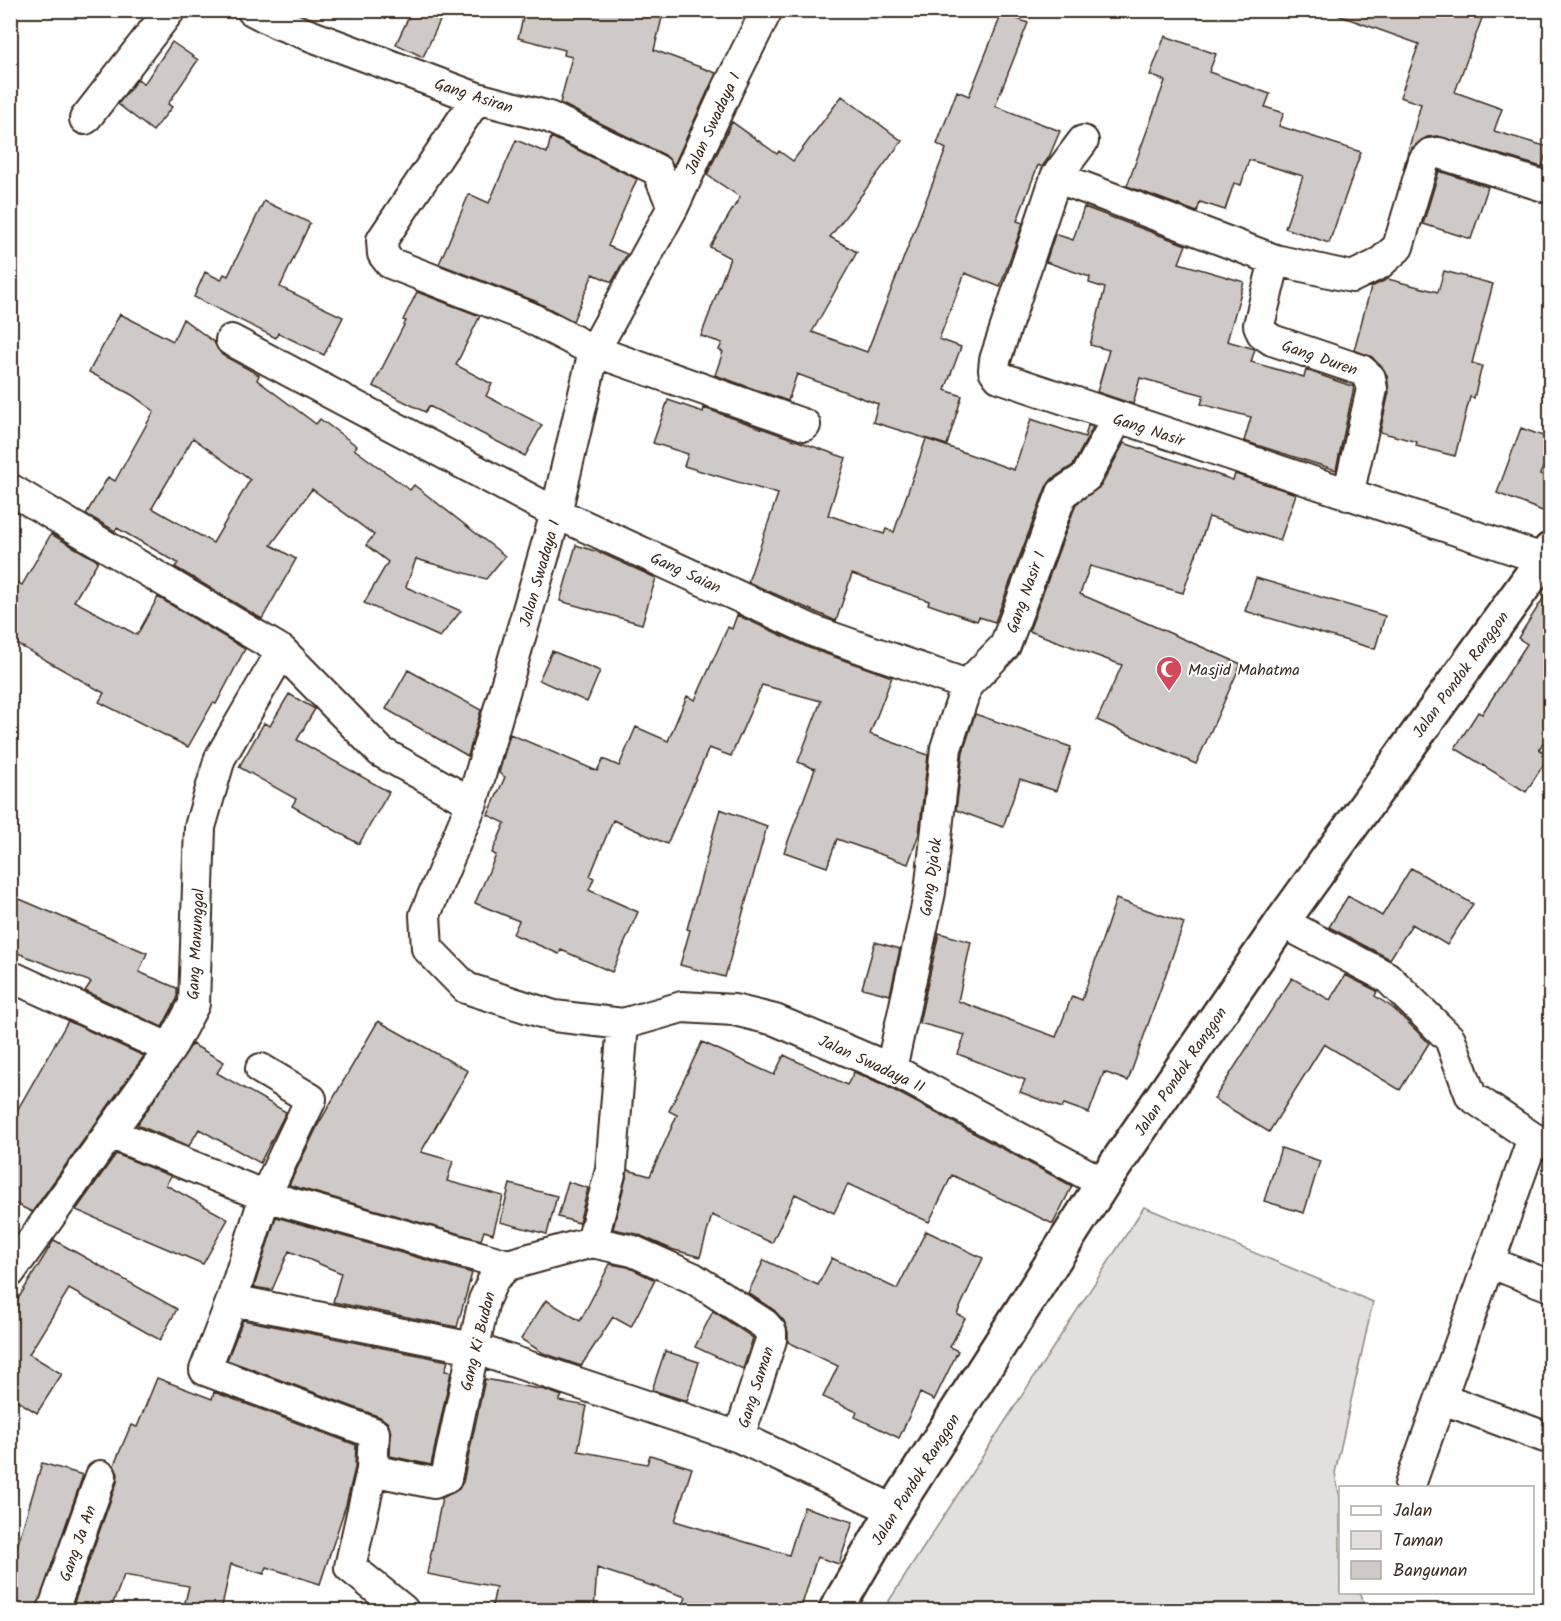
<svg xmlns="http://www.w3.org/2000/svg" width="1561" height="1621" font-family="Kalam,sans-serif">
<rect width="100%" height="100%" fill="#fff"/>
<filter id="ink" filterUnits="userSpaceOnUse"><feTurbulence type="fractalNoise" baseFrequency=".0167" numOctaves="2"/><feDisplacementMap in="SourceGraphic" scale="12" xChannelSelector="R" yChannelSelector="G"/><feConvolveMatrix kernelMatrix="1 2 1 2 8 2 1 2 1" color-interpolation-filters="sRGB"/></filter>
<g filter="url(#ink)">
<path fill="#e2e0de" stroke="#8e857e" stroke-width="1.5" d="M1144 1207 1373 1302 1335 1473 1340 1498V1592L1361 1593 1365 1610H883Z"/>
<path fill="#cfcac7" stroke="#3b2a1e" stroke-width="1.5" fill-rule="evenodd" d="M412 10H445L423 57 396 44Z
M525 10H664L654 50 716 73 674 165 665 155 560 103 572 57 564 55 565 50 518 38Z
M1336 10H1485L1455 92 1502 109 1494 131 1548 147 1542 167 1437 136 1427 137 1412 148 1403 170 1421 104 1400 97 1419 44 1335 14Z
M1002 13 1028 23 995 106 1060 131 1049 157 1042 167 1038 165 1017 221 1023 223 1000 287 965 273 939 339 961 347 945 390 962 396 947 445 873 422 878 404 797 374 788 401 715 375 723 352 719 350 722 343 701 336 730 258 710 247 740 197 707 175 732 122 777 154 779 151 793 161 842 96 902 141 830 237 857 252 812 332 867 352 946 149 937 144 957 91 969 96Z
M1165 36 1216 54 1209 72 1270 94 1265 107 1284 113 1279 126 1361 152 1329 243 1285 228 1303 176 1249 160 1241 185 1234 183 1225 210 1200 202 1197 212 1127 186 1165 81 1150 75Z
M172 42 198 60 168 104 172 107 153 131 118 104 138 79 144 84Z
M551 137 637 179 608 246 627 254 612 282 593 274 573 321 535 301 439 264 469 194 489 203 516 140 547 153Z
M1439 171 1488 187 1471 239 1423 224Z
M264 201 310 223 280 287 343 317 324 355 278 333 276 338 194 297 205 272 221 280 224 274 228 276Z
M1084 207 1186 245 1179 263 1244 282 1227 341 1255 349 1251 362 1304 377 1306 370 1354 387 1336 470 1244 441 1251 417 1201 404 1204 395 1140 378 1133 404 1097 392 1109 350 1090 345 1105 288 1089 283 1090 277 1046 262 1055 234 1073 240Z
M1444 271 1493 284 1472 363 1482 366 1474 398 1470 397 1455 456 1416 446 1417 442 1380 432 1389 392 1387 375 1372 357 1354 350 1371 287 1388 279 1438 292Z
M417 292 480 316 456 365 492 384 486 396 542 425 525 456 429 406 425 412 373 386 406 321 403 320Z
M120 314 173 341 183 319 214 342 222 355 259 375 257 380 316 424 320 419 357 446 354 449 410 490 414 485 505 556 486 579 416 559 406 587 461 611 440 637 364 603 388 562 366 545 374 535 312 489 271 545 296 559 262 619 175 567 178 563 117 528 115 531 86 514 108 477 115 481 154 411 132 395 89 372ZM193 438 250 480 213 543 152 508Z
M668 400 703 412 704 408 846 458 828 515 884 534 886 529 894 532 926 439 1014 470 1031 419 1085 437 1088 425 1093 427 1073 465 1052 479 1046 487 995 622 979 617 977 621 928 604 929 601 852 574 836 621 748 582 778 494 684 466 688 454 653 443Z
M1521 428 1551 439V450L1540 474 1551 478V496L1545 512 1497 493Z
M1124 443 1233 480 1235 474 1296 494 1280 541 1209 517 1183 593 1090 566 1080 594 1241 664 1196 764 1097 720 1122 665 1029 631 1076 504 1101 486Z
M51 534 98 561 74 601 137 635 158 597 245 649 216 704 213 703 188 747 99 702 104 693 10 640V579L22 585Z
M576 545 601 553 656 578 642 624 560 601Z
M1256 578 1385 616 1375 649 1245 611Z
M1551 586V731L1539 749 1549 756 1526 792 1455 748 1478 712 1482 714 1527 644 1518 638Z
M737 615 809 648 892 677 870 734 928 755 919 834 908 864 837 839 827 867 784 852 815 769 798 762 821 701 762 685 731 756 709 748 667 844 613 820 590 876 594 878 589 890 638 912 612 972 561 950 559 954 513 934 519 921 475 903 496 855 492 853 505 823 488 815 505 777 499 773 510 734 597 771 603 759 619 766 636 727 668 741 687 696 695 700 728 627 732 629Z
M552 651 600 671 587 702 539 680Z
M408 670 481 710 468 756 386 709Z
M289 694 315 709 297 740 389 792 359 844 292 806 296 799 239 767 264 723 270 726Z
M975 714 1071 747 1056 791 1020 779 1003 827 956 810 963 752Z
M720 809 767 826 725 977 680 965 690 930 687 929Z
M1411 868 1473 904 1447 945 1412 924 1390 959 1329 927 1348 896 1382 916Z
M10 895 147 953 139 972 177 988V999L162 1027 85 991 91 982 10 950Z
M1116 899 1184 923 1128 1081 1104 1072 1089 1113 1064 1104 1062 1108 1020 1092 1025 1080 958 1054 965 1035 919 1023 939 933 971 942 958 1001 1056 1037 1072 996 1082 1000Z
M875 942 900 949 890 995 862 988Z
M1345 975 1377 991 1375 996 1393 1008 1429 1043 1400 1090 1324 1044 1269 1132 1214 1099 1292 978 1330 1000Z
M68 1021 144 1056 32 1212 10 1201V1123Z
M378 1021 468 1071 421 1152 453 1161 447 1181 503 1196 493 1234 484 1231 481 1240 289 1185 319 1123Z
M702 1042 774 1075 784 1055 847 1085 854 1072 884 1085 1072 1186 1053 1224 952 1175 929 1222 848 1184 834 1213 795 1194 772 1243 712 1215 700 1257 671 1249 637 1234 613 1229 628 1170 650 1176 677 1115 669 1111Z
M192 1044 224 1062 217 1073 286 1112 260 1163 199 1129 189 1146 137 1125Z
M1281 1148 1320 1161 1304 1213 1264 1201Z
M116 1154 171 1176 166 1185 228 1219 203 1264 76 1210Z
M568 1182 588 1188 579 1223 558 1217Z
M510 1184 557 1196 547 1234 500 1222Z
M276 1217 472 1273 457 1327 333 1302 341 1273 289 1251 272 1290 254 1287Z
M926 1231 983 1258 957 1314 965 1318 950 1347 958 1351 934 1400 920 1393 899 1438 855 1417 857 1412 823 1397 838 1366 788 1342V1332L784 1321 774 1310 748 1293 764 1260 818 1285 832 1258 897 1289Z
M54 1240 177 1309 160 1340 69 1289 29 1354 62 1374 37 1413 10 1396V1312Z
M610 1264 628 1267 655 1280 631 1327 613 1317 581 1366 543 1353 521 1339 546 1300 580 1321Z
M713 1311 753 1338 743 1369 695 1347Z
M243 1320 448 1361 445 1371 451 1372 431 1465 390 1456 391 1433 388 1423 380 1417 227 1360Z
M665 1351 699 1362 687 1401 652 1390Z
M157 1378 212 1399 214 1392 356 1445 355 1468 346 1505 320 1584 267 1567 264 1574 231 1564 221 1611H183L189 1586 124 1575 110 1611H71L117 1482 118 1474 114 1465 131 1425 137 1427Z
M485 1379 545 1390 562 1396 559 1401 587 1406 578 1451 647 1464 650 1455 692 1468 675 1521 789 1555 804 1507 853 1522 839 1564 817 1557 800 1611H681L686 1597 597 1568 594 1611H491L496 1587 427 1574 442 1498 459 1489 463 1482Z
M42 1463 83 1475 36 1611H10V1570Z"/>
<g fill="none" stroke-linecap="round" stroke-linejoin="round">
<g stroke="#3b2a1e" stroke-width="34">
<path id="minor" d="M252 10 277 23 477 98 549 117 657 170 673 207
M767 10 728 88 673 207 594 351 556 513 472 803 425 915 427 948 466 988 554 1016 623 1024 682 1007 734 1010 775 1020 891 1069 1103 1183
M477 98 382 240 383 254 390 263 529 317 594 351 805 425
M85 119 170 10
M1083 141 1056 177 995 360 994 370 999 377 1543 559
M1056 177 1275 260
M231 340 556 513 816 632 967 685
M10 489 282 651 381 752 472 803
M1348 495 1372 389 1370 378 1361 370 1272 340 1262 333 1259 325 1275 260 1352 277 1379 264 1398 247 1424 160 1430 154 1439 153 1550 188
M1282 922 1387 977 1450 1039 1471 1096 1533 1138 1550 1145
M10 976 170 1049
M261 1069 311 1099 265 1196 232 1300 205 1370 374 1433 372 1470 350 1567 403 1610
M891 1069 930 892 946 748 967 685 1005 646 1062 493 1086 477 1117 419
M110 1133 265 1196 508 1265
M592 1242 633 1251 693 1278 764 1324 771 1332V1340L739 1437 894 1510
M1489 1262 1550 1286
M10 1272 170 1049 194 1004 200 827 220 758 282 651
M232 1300 473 1348 739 1437
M1441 1398 1545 1437
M372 1470 434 1483 446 1478 484 1300 494 1278 508 1265 592 1242 611 1170 623 1024
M1410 1485 1533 1138
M53 1610 101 1476"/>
</g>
<g stroke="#3b2a1e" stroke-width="38">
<path id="tertiary" d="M836 1610 894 1510 1103 1183 1282 922 1550 550"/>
</g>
<use href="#minor" stroke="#fff" stroke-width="30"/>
<use href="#tertiary" stroke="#fff" stroke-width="33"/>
</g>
</g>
<defs>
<g id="mosque-pin" transform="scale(1.35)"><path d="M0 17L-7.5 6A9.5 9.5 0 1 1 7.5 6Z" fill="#d1495b" stroke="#fff"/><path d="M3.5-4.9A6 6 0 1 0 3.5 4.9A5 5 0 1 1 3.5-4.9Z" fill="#fff"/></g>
</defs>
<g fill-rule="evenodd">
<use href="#mosque-pin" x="1169" y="669"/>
</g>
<g text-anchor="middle" stroke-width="4.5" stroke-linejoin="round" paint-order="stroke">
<g font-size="16" fill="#3b2a1e" stroke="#fff">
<text transform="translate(474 95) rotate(18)" y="6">Gang Asiran</text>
<text transform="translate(712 123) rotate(-65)" y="6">Jalan Swadaya I</text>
<text transform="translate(1320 357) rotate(19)" y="6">Gang Duren</text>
<text transform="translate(1149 429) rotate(18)" y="6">Gang Nasir</text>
<text transform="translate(686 572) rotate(25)" y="6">Gang Saian</text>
<text transform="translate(539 573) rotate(-74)" y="6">Jalan Swadaya I</text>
<text transform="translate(1025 592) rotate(-70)" y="6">Gang Nasir I</text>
<text transform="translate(1460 674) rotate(-54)" y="6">Jalan Pondok Ranggon</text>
<text transform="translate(930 877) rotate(-82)" y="6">Gang Dja'ok</text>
<text transform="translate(195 944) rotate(-87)" y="6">Gang Manunggal</text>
<text transform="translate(872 1063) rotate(25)" y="6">Jalan Swadaya II</text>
<text transform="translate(1180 1071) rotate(-56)" y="6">Jalan Pondok Ranggon</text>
<text transform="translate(477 1341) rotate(-76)" y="6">Gang Ki Budan</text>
<text transform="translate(755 1387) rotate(-72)" y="6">Gang Saman</text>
<text transform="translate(915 1479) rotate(-58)" y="6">Jalan Pondok Ranggon</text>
<text transform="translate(77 1543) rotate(-70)" y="6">Gang Ja An</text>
</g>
<g font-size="16" fill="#3b2a1e" stroke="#fff" text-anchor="start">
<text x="1188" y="675">Masjid Mahatma</text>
</g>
</g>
<rect width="1561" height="1621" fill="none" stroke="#fff" stroke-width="36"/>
<rect x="18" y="18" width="1525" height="1585" fill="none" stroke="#3b2a1e" stroke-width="2" filter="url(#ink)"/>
<rect x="1339" y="1486" width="195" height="108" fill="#ffffff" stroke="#b1aaa5" stroke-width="1.5"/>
<rect x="1351" y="1506" width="30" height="9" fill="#ffffff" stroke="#b1aaa5" stroke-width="1.5"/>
<text x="1393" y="1516" font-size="18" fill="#3b2a1e">Jalan</text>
<rect x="1351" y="1531" width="30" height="18" fill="#e2e0de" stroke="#b1aaa5" stroke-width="1.5"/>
<text x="1393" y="1546" font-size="18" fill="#3b2a1e">Taman</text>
<rect x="1351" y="1561" width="30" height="18" fill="#cfcac7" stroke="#b1aaa5" stroke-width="1.5"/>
<text x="1393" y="1576" font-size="18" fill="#3b2a1e">Bangunan</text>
</svg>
